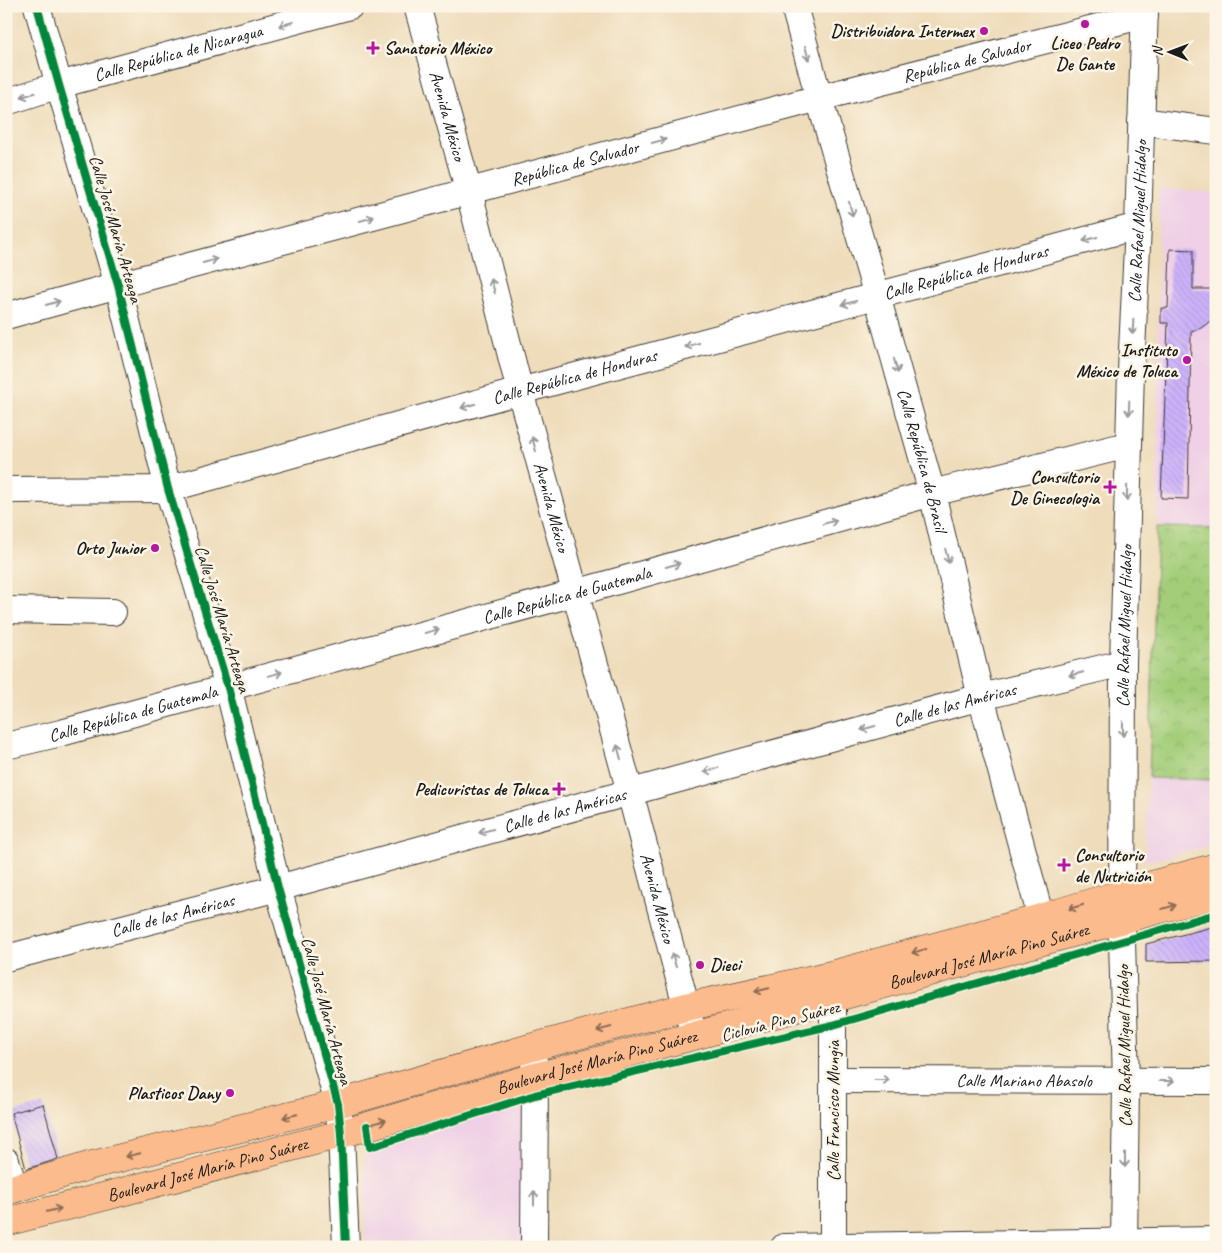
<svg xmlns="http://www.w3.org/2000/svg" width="1222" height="1253" font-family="Caveat,sans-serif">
<defs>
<pattern id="park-crowns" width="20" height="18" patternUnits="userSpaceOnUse" patternTransform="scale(1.25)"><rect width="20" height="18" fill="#a3cd79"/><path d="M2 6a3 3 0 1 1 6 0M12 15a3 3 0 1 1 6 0" fill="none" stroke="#8caf68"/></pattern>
<pattern id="building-back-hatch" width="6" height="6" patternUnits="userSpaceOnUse" patternTransform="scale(1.25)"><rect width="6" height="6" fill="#cdb3fb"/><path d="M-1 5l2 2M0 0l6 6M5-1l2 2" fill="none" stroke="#af99d7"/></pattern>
</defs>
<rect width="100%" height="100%" fill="#fcf5e5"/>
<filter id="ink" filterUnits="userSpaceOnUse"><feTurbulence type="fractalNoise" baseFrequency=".02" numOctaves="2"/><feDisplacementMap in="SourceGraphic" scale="10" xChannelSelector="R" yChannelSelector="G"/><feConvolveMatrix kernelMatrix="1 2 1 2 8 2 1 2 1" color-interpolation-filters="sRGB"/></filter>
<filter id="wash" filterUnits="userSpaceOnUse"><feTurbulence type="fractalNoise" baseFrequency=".0096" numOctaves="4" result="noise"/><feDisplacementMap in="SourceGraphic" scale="20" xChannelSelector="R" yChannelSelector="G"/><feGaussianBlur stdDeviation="1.12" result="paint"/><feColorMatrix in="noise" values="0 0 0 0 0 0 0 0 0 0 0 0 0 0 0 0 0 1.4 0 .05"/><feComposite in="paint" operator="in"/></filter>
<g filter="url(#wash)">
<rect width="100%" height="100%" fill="#eedcba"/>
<path fill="#efd0e6" d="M1159 188 1216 193V844L1145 862 1157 527Z
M527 1103 525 1247H365V1145Z"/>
<path fill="url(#park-crowns)" stroke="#60744a" d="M1157 527 1216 528V780L1149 778Z"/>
<g id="blocks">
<path fill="url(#building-back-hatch)" d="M1170 249 1193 250V289H1216V314L1209 322 1201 328 1191 331 1188 499 1161 498 1168 323H1161V308H1168Z
M1216 926V961L1146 962V944Z
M43 1104 58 1159 26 1169 11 1113Z"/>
</g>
</g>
<g filter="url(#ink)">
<use href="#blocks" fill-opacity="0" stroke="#3c3934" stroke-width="1"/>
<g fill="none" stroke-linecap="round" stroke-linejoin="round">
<g stroke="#3c3934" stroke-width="28">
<g id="minor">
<path d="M37 6 59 85 118 285 168 489 228 687 278 888 338 1104 341 1134 346 1247"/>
<path id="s1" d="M417 6 469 192 520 391 630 792 694 1036"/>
<path id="s2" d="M794 6 819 98 877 296 932 493 981 697 1041 918"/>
<path id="s3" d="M6 102 59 85 350 6"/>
<path d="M1141 121 1216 131"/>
<path id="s4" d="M6 316 118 285 819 98 1145 15"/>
<path id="s5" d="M6 490 168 489 520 391 1138 226"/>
<path d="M6 610 113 612"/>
<path id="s6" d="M6 746 61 733 575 593 932 493 1128 445"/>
<path id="s7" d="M6 958 278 888 981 697 1123 663"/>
<path d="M831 978 833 998V1247"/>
<path d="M533 1047 535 1077 534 1247"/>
<path id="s8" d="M833 1080 1216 1081"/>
<path d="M6 1161 15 1189"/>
<path d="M784 1247 1216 1240"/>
<path id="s9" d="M1124 1247 1126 1081 1122 941 1123 663 1131 371 1138 226 1145 6"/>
</g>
</g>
<g stroke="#3c3934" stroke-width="29">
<g id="major">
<path d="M6 1191 92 1165 338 1104 533 1047 686 1007 831 975 1041 918 1123 893 1216 867"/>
<path id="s10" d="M6 1222 99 1198 341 1134 535 1077 694 1036 1216 894"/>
</g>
</g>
<use href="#minor" stroke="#fff" stroke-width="26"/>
<use href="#major" stroke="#fbbb8c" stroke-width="28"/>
<g stroke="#fcf5e5" stroke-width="11">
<path id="cycleway" d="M37 6 59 85 118 285 168 489 228 687 278 888 338 1104 341 1134 346 1247
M367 1126 370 1147 535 1095 833 1025 1216 914"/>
</g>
<use href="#cycleway" stroke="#00873e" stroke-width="8"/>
</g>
<defs><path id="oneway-shaft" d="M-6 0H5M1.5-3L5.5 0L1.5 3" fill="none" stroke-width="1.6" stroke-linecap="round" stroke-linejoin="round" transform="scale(1.25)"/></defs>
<g stroke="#999">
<use href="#oneway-shaft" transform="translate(286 24) rotate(165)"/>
<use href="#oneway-shaft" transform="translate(807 53) rotate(75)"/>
<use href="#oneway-shaft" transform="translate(28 95) rotate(163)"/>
<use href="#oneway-shaft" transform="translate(659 141) rotate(-15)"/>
<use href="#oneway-shaft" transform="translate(851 209) rotate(74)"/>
<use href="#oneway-shaft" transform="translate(367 219) rotate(-15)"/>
<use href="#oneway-shaft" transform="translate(1090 239) rotate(165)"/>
<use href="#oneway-shaft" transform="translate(210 261) rotate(-15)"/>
<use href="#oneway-shaft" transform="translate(493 286) rotate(-104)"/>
<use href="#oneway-shaft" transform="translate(53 303) rotate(-16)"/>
<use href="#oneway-shaft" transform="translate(849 303) rotate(165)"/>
<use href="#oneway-shaft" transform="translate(1133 327) rotate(93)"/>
<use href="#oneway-shaft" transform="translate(692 345) rotate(165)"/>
<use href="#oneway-shaft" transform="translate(896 366) rotate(74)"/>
<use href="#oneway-shaft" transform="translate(468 406) rotate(165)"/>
<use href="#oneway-shaft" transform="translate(1129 408) rotate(92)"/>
<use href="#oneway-shaft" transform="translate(534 444) rotate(-105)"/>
<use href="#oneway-shaft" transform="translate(1127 493) rotate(91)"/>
<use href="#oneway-shaft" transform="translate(830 522) rotate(-16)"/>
<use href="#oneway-shaft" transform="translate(947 556) rotate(76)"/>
<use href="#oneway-shaft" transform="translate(673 565) rotate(-16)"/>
<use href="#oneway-shaft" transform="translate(432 631) rotate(-15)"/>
<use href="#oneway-shaft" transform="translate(275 674) rotate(-15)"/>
<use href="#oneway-shaft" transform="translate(1076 674) rotate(166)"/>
<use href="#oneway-shaft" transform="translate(868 728) rotate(165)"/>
<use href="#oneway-shaft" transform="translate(1123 729) rotate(90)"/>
<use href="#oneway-shaft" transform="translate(619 752) rotate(-105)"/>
<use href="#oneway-shaft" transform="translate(711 770) rotate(165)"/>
<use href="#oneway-shaft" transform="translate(486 831) rotate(165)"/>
<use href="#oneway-shaft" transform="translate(674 960) rotate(-105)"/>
<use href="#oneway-shaft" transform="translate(882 1080)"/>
<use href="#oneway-shaft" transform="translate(1167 1081)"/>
<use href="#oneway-shaft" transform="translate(1125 1160) rotate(90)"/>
<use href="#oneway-shaft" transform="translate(534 1198) rotate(-90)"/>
</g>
<g stroke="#8c6c54">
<use href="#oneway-shaft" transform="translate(1076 907) rotate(163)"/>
<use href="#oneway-shaft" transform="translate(1169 907) rotate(-15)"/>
<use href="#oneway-shaft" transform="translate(919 951) rotate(165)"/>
<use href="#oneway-shaft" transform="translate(762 990) rotate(167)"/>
<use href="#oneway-shaft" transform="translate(604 1029) rotate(165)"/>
<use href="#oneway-shaft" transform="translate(290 1116) rotate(166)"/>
<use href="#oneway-shaft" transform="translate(379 1122) rotate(-16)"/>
<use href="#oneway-shaft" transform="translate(133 1155) rotate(166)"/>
<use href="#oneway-shaft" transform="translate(54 1210) rotate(-14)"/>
</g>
</g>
<g fill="#b5179e" stroke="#fcf5e5" stroke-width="2">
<circle cx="1085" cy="24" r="5"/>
<circle cx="984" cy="31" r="5"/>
<path d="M370.5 40.5h5v5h5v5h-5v5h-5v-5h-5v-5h5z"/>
<circle cx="1187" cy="360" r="5"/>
<path d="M1107.5 479.5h5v5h5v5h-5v5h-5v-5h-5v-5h5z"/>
<circle cx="155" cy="548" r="5"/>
<path d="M556.5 781.5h5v5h5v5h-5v5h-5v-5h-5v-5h5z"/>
<path d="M1061.5 857.5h5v5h5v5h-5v5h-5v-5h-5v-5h5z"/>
<circle cx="700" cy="965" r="5"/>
<circle cx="230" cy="1093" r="5"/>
</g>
<g text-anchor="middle" stroke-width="5" stroke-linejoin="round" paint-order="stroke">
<g font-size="18" font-weight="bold" fill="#1c1c1c" stroke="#fcf5e5" text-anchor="end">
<text x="974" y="37">Distribuidora Intermex</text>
<text x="1085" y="49" text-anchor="middle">Liceo Pedro<tspan x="1085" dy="21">De Gante</tspan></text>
<text x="384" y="54" text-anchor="start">Sanatorio México</text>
<text x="1177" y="356">Instituto<tspan x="1177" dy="21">México de Toluca</tspan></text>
<text x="1099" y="483">Consultorio<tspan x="1099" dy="21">De Ginecologia</tspan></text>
<text x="145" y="554">Orto Junior</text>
<text x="548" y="795">Pedicuristas de Toluca</text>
<text x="1075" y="861" text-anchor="start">Consultorio<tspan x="1075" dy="21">de Nutrición</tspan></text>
<text x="710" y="971" text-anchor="start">Dieci</text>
<text x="220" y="1099">Plasticos Dany</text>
</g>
<g font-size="18" fill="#1c1c1c" stroke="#fcf5e5">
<text dy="6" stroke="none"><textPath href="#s3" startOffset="179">Calle República de Nicaragua</textPath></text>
<text dy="6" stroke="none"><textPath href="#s4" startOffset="994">República de Salvador</textPath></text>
<text dy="6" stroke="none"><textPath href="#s1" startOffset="114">Avenida México</textPath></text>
<text dy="6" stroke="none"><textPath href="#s4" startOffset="589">República de Salvador</textPath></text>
<text dy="6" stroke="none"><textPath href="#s9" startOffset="1026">Calle Rafael Miguel Hidalgo</textPath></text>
<text transform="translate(116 229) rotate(74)" y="6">Calle José María Arteaga</text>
<text dy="6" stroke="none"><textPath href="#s5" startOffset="989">Calle República de Honduras</textPath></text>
<text dy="6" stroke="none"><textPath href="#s5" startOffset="584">Calle República de Honduras</textPath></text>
<text dy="6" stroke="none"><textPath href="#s2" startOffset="472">Calle República de Brasil</textPath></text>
<text dy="6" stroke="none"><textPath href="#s1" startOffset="519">Avenida México</textPath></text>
<text dy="6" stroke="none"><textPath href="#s6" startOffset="581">Calle República de Guatemala</textPath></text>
<text transform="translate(223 619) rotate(73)" y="6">Calle José María Arteaga</text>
<text dy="6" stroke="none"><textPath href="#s9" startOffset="621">Calle Rafael Miguel Hidalgo</textPath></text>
<text dy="6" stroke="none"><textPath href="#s7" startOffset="982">Calle de las Américas</textPath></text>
<text dy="6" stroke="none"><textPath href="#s6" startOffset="131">Calle República de Guatemala</textPath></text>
<text dy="6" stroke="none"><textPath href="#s7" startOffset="578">Calle de las Américas</textPath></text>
<text dy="6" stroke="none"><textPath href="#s1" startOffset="924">Avenida México</textPath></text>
<text dy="6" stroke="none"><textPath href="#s7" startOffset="172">Calle de las Américas</textPath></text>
<text dy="6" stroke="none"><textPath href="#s10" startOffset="1018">Boulevard José María Pino Suárez</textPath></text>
<text transform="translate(327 1011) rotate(75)" y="6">Calle José María Arteaga</text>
<text transform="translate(780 1021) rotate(-14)" y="6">Ciclovía Pino Suárez</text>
<text transform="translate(1124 1046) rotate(-91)" y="6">Calle Rafael Miguel Hidalgo</text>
<text dy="6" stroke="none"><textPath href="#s10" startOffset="612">Boulevard José María Pino Suárez</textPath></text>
<text dy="6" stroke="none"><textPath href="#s8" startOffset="191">Calle Mariano Abasolo</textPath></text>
<text transform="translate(833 1111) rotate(-90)" y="6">Calle Francisco Mungia</text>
<text dy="6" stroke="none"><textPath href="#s10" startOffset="208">Boulevard José María Pino Suárez</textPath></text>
</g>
</g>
<rect width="1222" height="1253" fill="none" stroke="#fcf5e5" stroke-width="25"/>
<g transform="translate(1170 52) rotate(271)" stroke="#fcf5e5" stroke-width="4" paint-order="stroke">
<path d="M0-4L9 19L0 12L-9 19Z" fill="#1c1c1c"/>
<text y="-8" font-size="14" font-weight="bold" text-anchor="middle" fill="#1c1c1c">N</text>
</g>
</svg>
